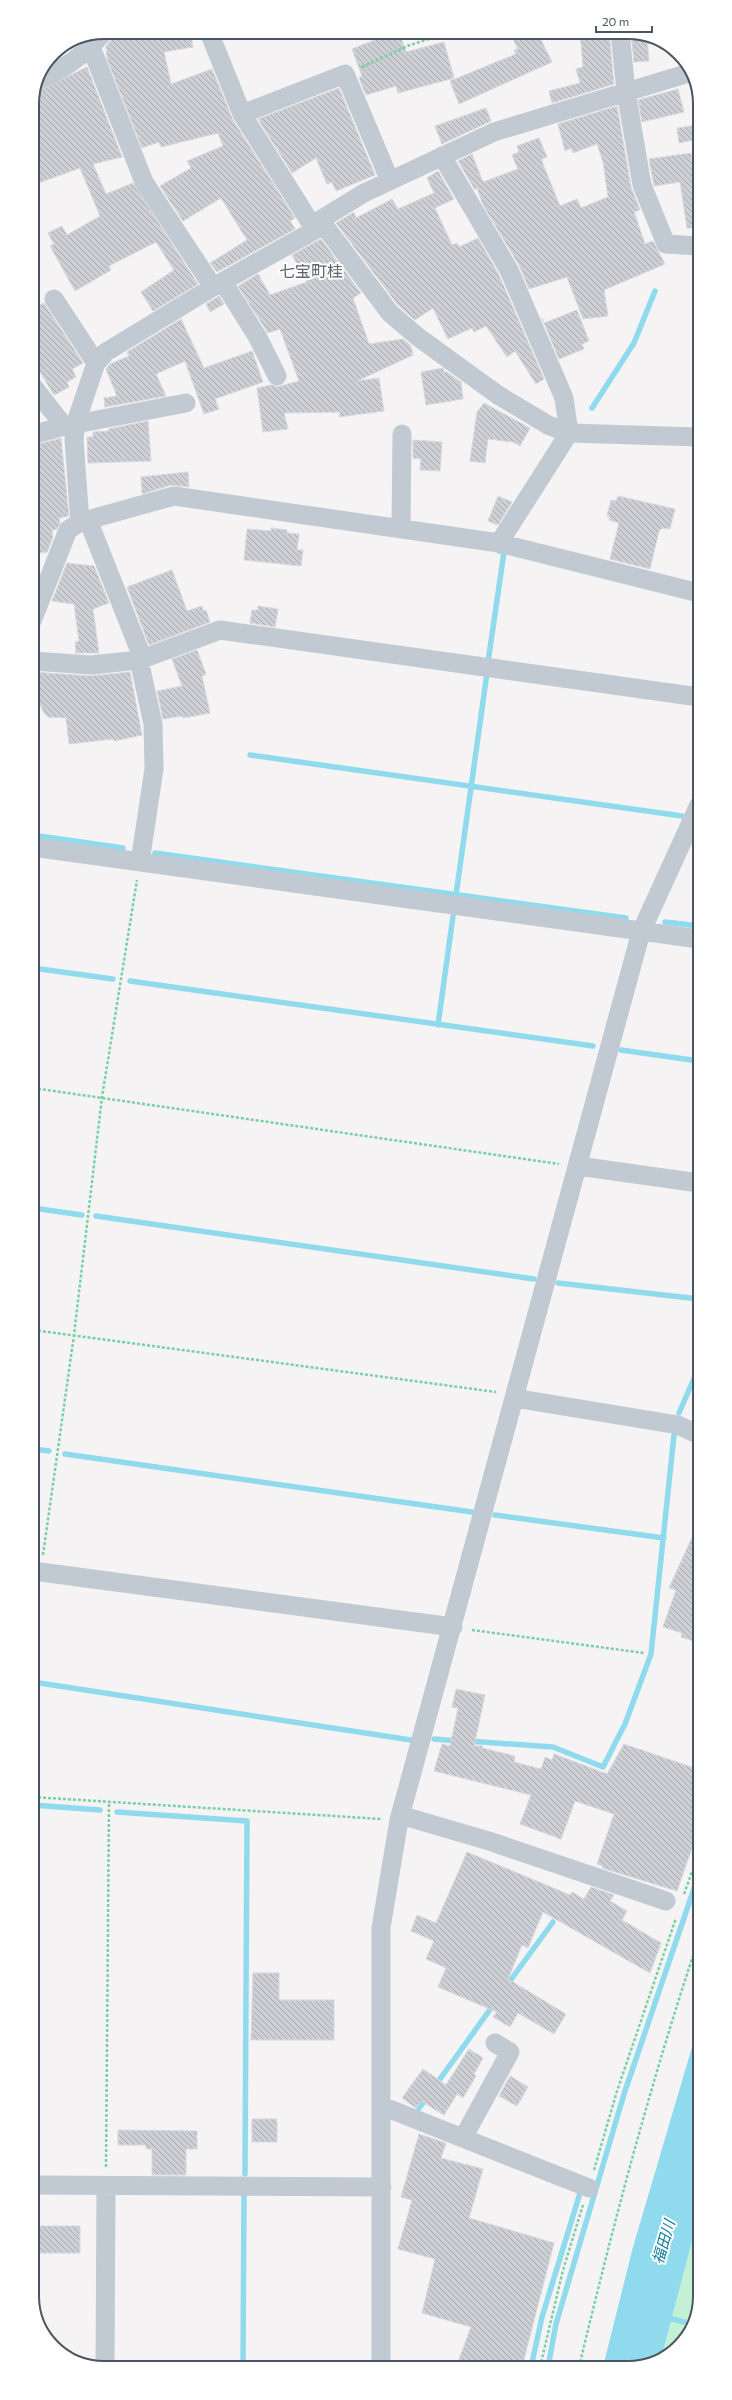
<svg xmlns="http://www.w3.org/2000/svg" width="732" height="2400" font-family="Commissioner,'Noto Sans JP',sans-serif">
<defs>
<pattern id="building-back-hatch" width="6" height="6" patternUnits="userSpaceOnUse"><rect width="6" height="6" fill="#cdcfd5"/><path d="M-1 5l2 2M0 0l6 6M5-1l2 2" fill="none" stroke="#a8abb0"/></pattern>
</defs>
<rect width="100%" height="100%" fill="#f5f3f3"/>
<path fill="#c3f1d5" d="M700 2211C700 2253 705 2304 683 2342 679 2347 668 2352 662 2355Z"/>
<path fill="#90daee" d="M700 2020V2211L662 2355 642 2367H603L633 2247Z"/>
<g fill="none" stroke-linecap="round" stroke-linejoin="round">
<path stroke="#90daee" stroke-width="5.5" d="M592 408 634 343 655 291
M488 662 504 552 499 551
M250 755 682 816
M32 835 123 848
M155 853 626 918
M456 895 487 673
M665 922 699 926
M33 968 113 979
M130 981 593 1046
M438 1025 453 916
M621 1050 699 1061
M33 1208 82 1215
M96 1216 534 1279
M558 1283 699 1299
M679 1413 699 1367
M33 1449 49 1451
M65 1454 472 1512
M495 1515 664 1538
M33 1682 411 1740
M434 1739 458 1741
M469 1741 553 1747 603 1767 625 1724 651 1654 674 1435
M33 1805 100 1810
M117 1812 247 1821 245 2174
M507 1985 553 1922
M435 2086 494 2004
M419 2108 428 2096
M665 2317 684 2322
M243 2367 244 2195
M531 2367 542 2317 580 2193
M548 2367 556 2324 624 2094 700 1871"/>
</g>
<path fill="url(#building-back-hatch)" stroke="#d7d9de" d="M154 32H190L193 47 164 52 171 84 212 69 233 120 295 218 290 221 295 229 217 272 210 263 247 240 221 198 183 221 160 186 191 168 187 161 223 146 218 133 161 147 159 142 142 148 107 59 106 46 113 38Z
M395 32H399L406 52 444 42 454 78 398 93 396 86 366 95 359 78 362 76 352 49Z
M510 32H534L538 39 540 38 552 62 459 104 450 81 516 54 514 50 518 49Z
M580 32H609L614 84 552 103 549 91 580 83 576 69 583 67Z
M631 32 647 38 649 61 634 62Z
M56 52 59 57 45 65 53 53Z
M87 67 122 157 93 164 106 194 133 183 198 284 153 311 141 292 174 270 156 242 109 266 111 270 75 291 50 246 54 244 48 233 62 226 67 235 100 216 80 168 36 184 32 175V104L34 93Z
M339 88 375 175 336 191 332 182 327 184 316 158 292 173 258 119Z
M678 89 684 112 642 122 638 100Z
M617 106 631 187 640 210 634 212 645 244 653 241 665 264 604 290 608 316 583 319 567 277 529 289 519 265 483 205 477 188 475 190 458 161 472 154 483 182 518 169 512 155 519 152 517 146 539 138 547 157 542 159 543 164 560 206 577 199 581 208 608 197 603 162 597 144 573 153 571 148 565 151 558 124Z
M486 108 491 121 442 144 435 126Z
M699 125V139L679 143 677 128Z
M691 153 696 189 693 228H687L680 182 654 186 649 159Z
M438 171 454 199 435 208 452 245 457 243 459 247 478 238 499 275 544 379 536 384 515 351 507 357 486 326 474 332 472 328 448 339 433 308 415 320 398 305 336 223 354 212 356 218 392 199 398 209 434 193 427 178Z
M321 239 361 293 353 298 369 344 403 339 411 346 413 355 357 381 379 378 384 411 339 417 340 412 284 413 288 429 263 432 257 388 272 385 277 387 299 381 280 329 268 333 238 286 258 274 270 295 307 282 292 255Z
M219 296 224 304 210 312 206 304Z
M44 303 83 363 72 369 76 377 67 382 69 387 54 395 32 359V309Z
M577 310 589 341 582 344 584 349 559 359 542 318 544 323Z
M181 319 204 368 252 351 263 382 215 399 219 409 204 414 185 361 156 374 166 396 105 407 104 398 117 396 106 369 110 364 129 356 127 352Z
M443 368 444 372H447L461 382 463 399 426 405 421 372Z
M484 403 530 428 520 446 513 442 488 439 485 463 470 461 477 412Z
M148 421 151 461 88 463 87 437H93V432L109 431 108 429Z
M61 438 69 516 59 518 60 524 57 529 52 530 53 537 47 552 32 554V446Z
M413 440 442 442 440 471 420 470 421 459 413 458Z
M188 472 189 487 171 485 142 494 141 477Z
M498 496 512 502 498 525 488 521Z
M618 496 675 509 670 529 662 528 659 531 650 569 610 559 619 523 609 520 610 517 607 516 611 500 616 501Z
M271 528 287 530V533L299 534 297 550H303L301 566 244 560 247 529 271 531Z
M67 563 94 566 109 603 93 609 99 653H76L75 642 79 641 74 604 52 601Z
M172 570 187 611 202 606 203 611 206 610 210 622 149 645 127 587Z
M258 606 278 609 275 627 250 623 252 610H258Z
M197 650 206 674 202 676 210 713 183 718 182 716 163 719 157 691 182 686 172 659Z
M32 672 90 676 130 672 142 735 114 741 113 739 69 744 66 718 48 717 44 713 41 706H35V703H32Z
M699 1522 700 1643 681 1637 682 1633 663 1627 676 1590 669 1588Z
M456 1689 485 1695 474 1746H483L482 1748 515 1756 514 1762 541 1769 545 1757 552 1760 554 1754 607 1774 624 1744 700 1770V1825L677 1891 602 1868 603 1866 597 1864 614 1814 575 1801 561 1839 520 1824 531 1795 434 1771 442 1744 450 1746 458 1708 452 1707Z
M467 1852 570 1895 572 1892 584 1899 591 1887 614 1895 610 1901 627 1911 622 1920 661 1943 650 1973 543 1912 528 1948 522 1945 508 1979 566 2014 554 2034 518 2013 510 2027 493 2017 497 2012 438 1987 446 1968 426 1959 434 1941 411 1931 417 1915 436 1923Z
M253 1973H279V2000H334V2040H251Z
M469 2049 483 2058 474 2074 476 2076 463 2098 457 2094 444 2115 421 2101 416 2108 402 2098 423 2069 446 2085Z
M510 2076 528 2087 517 2106 499 2096Z
M252 2119H277V2142H252Z
M118 2130 197 2131V2149H186V2175H152V2149H146V2145H118Z
M419 2134 446 2143 441 2158 483 2169 469 2218 554 2243 522 2367H456L471 2327 422 2313 435 2259 398 2249 412 2200 401 2197Z
M39 2226H80V2253H39Z"/>
<g fill="none" stroke-linecap="round" stroke-linejoin="round">
<path stroke="#7ad0a6" stroke-width="2.5" stroke-dasharray="3 2" stroke-linecap="butt" d="M362 67 410 45 445 34
M33 1088 559 1164
M33 1330 496 1392
M43 1555 74 1335 102 1097 137 880
M33 1622 38 1589
M472 1630 644 1653
M33 1797 381 1819
M684 1894 700 1850
M106 2167 109 1803
M594 2170 617 2091 676 1918
M540 2367 563 2270 583 2205
M579 2367C614 2221 652 2077 700 1935"/>
<path stroke="#c1cad2" stroke-width="19" d="M209 32 242 114 315 230
M620 32 626 92 642 185 666 244 699 246
M91 47 144 182 213 287
M37 81C65 69 84 55 104 32
M242 114 345 74 390 181
M442 156 509 270 564 398 569 433 499 543
M320 220 390 313 418 337 498 395 548 425 569 433 699 437
M223 282 257 336 277 376
M54 299 96 363
M32 385 64 426
M76 424 186 403
M32 435 75 423
M88 520 143 659
M80 522 74 440 76 422 96 363 106 352 213 287 315 230 320 220 364 193 494 132 689 73
M401 529 402 434
M32 621 68 530 80 522 174 496 499 543 699 593
M139 660 153 724 154 769 140 862
M32 661 91 665 139 660 220 630 699 697
M32 847 699 939
M578 1166 699 1183
M514 1398 678 1425 699 1435
M33 1571 453 1627
M400 1815 489 1841 666 1901
M382 2106 589 2188
M463 2138 510 2052 495 2043
M33 2185 382 2187
M381 2367V1928L399 1820 641 932 699 805
M105 2368 106 2186"/>
</g>
<g text-anchor="middle" stroke-width="4" stroke-linejoin="round" paint-order="stroke">
<g font-size="15" font-style="italic" fill="#0c7c9b" stroke="#fff">
<text transform="translate(664 2242) rotate(-74)" y="5">福田川</text>
</g>
<g font-size="16" fill="#5f6368" stroke="#fff">
<text x="311" y="277">七宝町桂</text>
</g>
</g>
<path d="M0 0H732V2400H0ZM104 39H628A65 65 0 0 1 693 104V2296A65 65 0 0 1 628 2361H104A65 65 0 0 1 39 2296V104A65 65 0 0 1 104 39Z" fill="#fff" fill-rule="evenodd"/>
<path fill="none" stroke="#4a5661" stroke-width="2" d="M104 39H628A65 65 0 0 1 693 104V2296A65 65 0 0 1 628 2361H104A65 65 0 0 1 39 2296V104A65 65 0 0 1 104 39Z"/>
<path d="M596 26v6h56v-6" fill="none" stroke="#4a5661" stroke-width="2"/>
<text x="602" y="26" font-size="12" fill="#4a5661" stroke="#ffffff" stroke-width="3" paint-order="stroke">20 m</text>
</svg>
